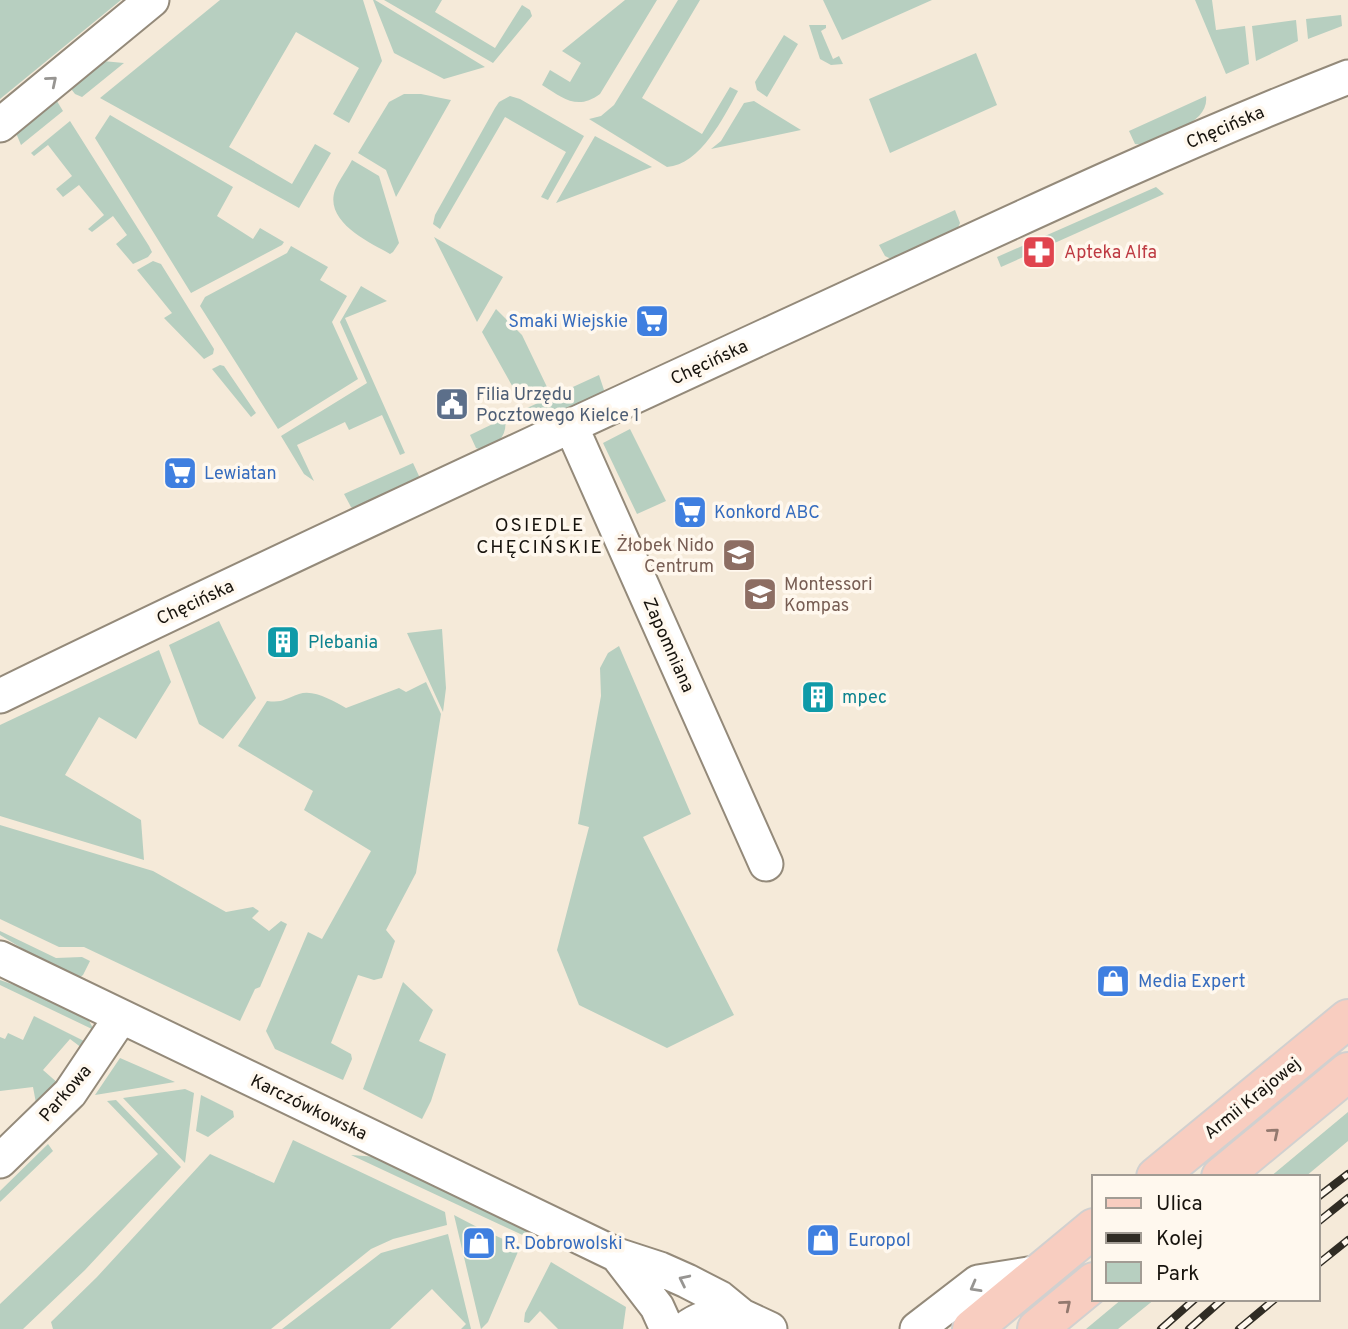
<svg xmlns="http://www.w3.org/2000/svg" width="1348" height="1329" font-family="Overpass,sans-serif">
<rect width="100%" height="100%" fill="#f5ead9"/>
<path fill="#b7cfc0" d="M0 0H121L0 99Z
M220 0H363L382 61 349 123 333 114 359 68 296 32 229 147 292 184 315 144 331 153 299 208 100 98Z
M373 0H375L485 67 444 79 394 53Z
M384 0H442L435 12 495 48 522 5 530 10 532 16 493 63Z
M625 0H657L600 94C577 111 563 98 542 85L550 70 570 82 581 63 562 51Z
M678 0H700L642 98 702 134 730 87 738 91C724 117 700 165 667 167L589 119 601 116 614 105Z
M823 0H932L842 40Z
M1195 0H1212L1216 30 1245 26 1249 64 1226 74Z
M1341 15 1342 26 1308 39 1306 19Z
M1296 20 1298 41 1256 61 1252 26Z
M809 25H826V28L821 31 833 59 839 56 843 64 831 65 820 59Z
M784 35 798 44 767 97 757 90 755 82Z
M976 53 997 105 890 153 869 99Z
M92 60 124 63 82 97 75 94 65 81Z
M52 93 63 111 21 145 16 133Z
M404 94H421L451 100 396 197 386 170 358 153 389 102Z
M510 96 520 99 584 136 548 200 541 197 566 152 505 117 440 229 433 224 435 215 495 108 499 102Z
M1206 96C1210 123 1164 136 1144 145L1135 144 1129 131Z
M754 101 801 130 711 149 721 141 744 103Z
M110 115 233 187 217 216 253 239 260 228 284 242 282 245 191 293 95 138Z
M70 121 149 246 152 252 148 257 133 264 116 244 127 235 113 216 92 232 88 229 104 215 79 185 63 197 56 189 72 176 48 145 34 156 31 153Z
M595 136 652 167 556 203Z
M352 160 379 176 399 243 393 252 390 254C369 242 324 222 335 190 339 180 347 170 352 160Z
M1156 187 1164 194 1001 267 997 257Z
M955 210 960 223 957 230 893 260 885 256 879 245Z
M434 237 503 277 477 322Z
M291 246 328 267 320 280 347 296 332 322 358 379 278 429 200 306 205 297 287 253Z
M153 261 161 264 214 349 213 354 204 359 164 318 172 313 137 270Z
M361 286 387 301 345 318 405 453 400 455 382 415 349 430 345 422 297 445 314 481 304 474 281 436 367 383 340 322Z
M496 309 522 335 547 387 520 400 482 332Z
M220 365 224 366 256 413 251 417 212 369Z
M599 375 604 390 602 394C582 403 543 431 527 408Z
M505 418C508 435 498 446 481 450L476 448 470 435Z
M630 429 666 501 637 514 603 443Z
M413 463 419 476 417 481 356 510 351 507 344 494Z
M219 621 256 698 223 739 199 724 169 645Z
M442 629 446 688 443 712 407 633Z
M619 646 691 814 643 837 734 1015 667 1048 579 1005 557 950 589 827 578 824 601 696 600 668 608 653Z
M159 650 171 682 136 739 99 717 65 775 141 820 144 860 0 816V725Z
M426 682 441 714 416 873 386 930 395 941 382 978 374 980 358 975 331 1043 351 1054 352 1059 343 1080 275 1049 266 1031 308 932 322 939 371 851 304 810 313 791 238 746 267 701C283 703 284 699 299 694 314 689 333 701 346 708L399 688 406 692Z
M0 825 153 871 226 912 253 907 259 911 252 918 269 931 281 921 287 924 260 987 255 989 240 1021 84 947H59L0 919Z
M0 931 56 958 82 957 90 961 83 975 79 978 51 966 0 935Z
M0 980 37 993 88 1019 94 1030 0 985Z
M403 982 433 1010 419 1041 446 1054 431 1101 422 1119 363 1089Z
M34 1016 92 1045 82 1048 70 1039 43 1070 59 1084 36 1103 33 1087 0 1091V1037L5 1039 8 1033 23 1040Z
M120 1058 175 1082 95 1095Z
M185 1089 194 1093 185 1163 123 1098Z
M201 1095 233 1111 234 1117 208 1137 196 1131Z
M116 1100 181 1167 85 1270 23 1329H0V1304L158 1154 107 1101Z
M1348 1112V1141L1305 1177H1270Z
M293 1140 445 1212 447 1225 393 1239 371 1249 271 1329H53L51 1322 97 1277 210 1154 274 1183Z
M48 1144 53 1151 0 1202V1191Z
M351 1155 378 1157 524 1228 531 1239Z
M454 1215 477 1227 466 1250 481 1258 492 1234 520 1247 488 1322 481 1329Z
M448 1234 471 1329H461L466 1324 432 1289 390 1329H282L381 1253Z
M551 1262 626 1307 623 1329H558L540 1311 529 1323 524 1322 525 1313Z
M1122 1299H1155L1118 1329H1086Z"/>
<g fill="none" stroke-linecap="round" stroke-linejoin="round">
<g stroke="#948a7a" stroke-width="37">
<path id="street" d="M0 125 152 0
M571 426 766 864
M0 696C257 571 516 451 776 331 966 244 1154 153 1348 77
M0 958 617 1255 660 1269 687 1281 720 1298 742 1316 770 1329
M0 1161 70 1093 121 1017
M617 1255 657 1307 667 1329
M685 1329C701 1316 722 1313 742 1316
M917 1329 978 1282 1041 1272"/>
</g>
<g stroke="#d1d0cf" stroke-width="42">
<path id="primary" d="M1156 1177 1348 1019
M1221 1177 1348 1072
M972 1329 1094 1228
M1037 1329 1094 1282"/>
</g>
<use href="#street" stroke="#fff" stroke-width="33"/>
<use href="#primary" stroke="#f8cdc0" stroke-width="38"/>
<g stroke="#302c24" stroke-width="8">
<path id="rail" d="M1318 1197 1348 1174
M1318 1222 1348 1198
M1318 1264 1348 1240
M1161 1329 1195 1299
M1189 1329 1223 1299
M1239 1329 1275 1299"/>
</g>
<use href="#rail" stroke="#fff8ee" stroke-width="5" stroke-dasharray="16" stroke-linecap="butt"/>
</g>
<defs><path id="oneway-chevron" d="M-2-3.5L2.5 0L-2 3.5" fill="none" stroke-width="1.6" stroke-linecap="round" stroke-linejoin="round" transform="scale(1.75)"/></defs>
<g stroke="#979592">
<use href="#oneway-chevron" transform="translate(52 81) rotate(-40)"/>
<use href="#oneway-chevron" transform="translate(684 1280) rotate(-154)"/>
<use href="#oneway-chevron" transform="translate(975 1287) rotate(151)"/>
</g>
<g stroke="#93796f">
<use href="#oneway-chevron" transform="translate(1274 1133) rotate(-40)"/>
<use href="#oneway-chevron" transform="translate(1066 1305) rotate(-40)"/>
</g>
<defs>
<g id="pharmacy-square" transform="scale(1.75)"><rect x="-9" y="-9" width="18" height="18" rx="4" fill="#e0444e" stroke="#fff8ee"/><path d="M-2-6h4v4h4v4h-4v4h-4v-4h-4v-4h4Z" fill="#fff"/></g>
<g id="supermarket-square" transform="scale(1.75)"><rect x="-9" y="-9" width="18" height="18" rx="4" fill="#3f7fe0" stroke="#fff8ee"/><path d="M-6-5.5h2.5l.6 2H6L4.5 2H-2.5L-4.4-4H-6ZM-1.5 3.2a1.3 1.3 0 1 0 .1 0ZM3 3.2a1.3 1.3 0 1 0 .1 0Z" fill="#fff"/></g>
<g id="civic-square" transform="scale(1.75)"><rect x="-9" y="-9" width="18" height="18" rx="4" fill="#5c6f8a" stroke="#fff8ee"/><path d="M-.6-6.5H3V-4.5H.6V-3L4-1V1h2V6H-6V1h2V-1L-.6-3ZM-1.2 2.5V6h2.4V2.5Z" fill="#fff"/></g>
<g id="school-square" transform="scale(1.75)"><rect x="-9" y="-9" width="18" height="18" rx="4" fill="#8d6e63" stroke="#fff8ee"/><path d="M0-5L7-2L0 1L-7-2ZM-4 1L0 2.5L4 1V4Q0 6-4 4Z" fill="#fff"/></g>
<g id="building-square" transform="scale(1.75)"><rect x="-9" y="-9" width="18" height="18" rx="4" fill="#0f9aa8" stroke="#fff8ee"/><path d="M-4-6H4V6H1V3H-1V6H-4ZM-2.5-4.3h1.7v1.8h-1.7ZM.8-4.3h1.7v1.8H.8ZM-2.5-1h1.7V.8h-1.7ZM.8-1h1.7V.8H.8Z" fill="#fff"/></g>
<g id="shop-square" transform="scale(1.75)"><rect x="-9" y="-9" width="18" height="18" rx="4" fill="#3f7fe0" stroke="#fff8ee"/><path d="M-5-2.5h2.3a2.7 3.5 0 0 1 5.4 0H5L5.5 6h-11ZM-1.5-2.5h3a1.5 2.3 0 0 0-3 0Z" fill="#fff"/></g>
</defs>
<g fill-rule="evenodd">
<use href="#pharmacy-square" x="1039" y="252"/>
<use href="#supermarket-square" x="652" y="321"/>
<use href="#civic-square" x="452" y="404"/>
<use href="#supermarket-square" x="180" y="473"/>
<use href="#supermarket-square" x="690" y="512"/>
<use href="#school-square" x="739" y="555"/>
<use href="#school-square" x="760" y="594"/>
<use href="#building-square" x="283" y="642"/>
<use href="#building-square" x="818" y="697"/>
<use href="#shop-square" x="1113" y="981"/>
<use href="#shop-square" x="823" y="1240"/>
<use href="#shop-square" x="479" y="1243"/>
</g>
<g text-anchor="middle" stroke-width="7" stroke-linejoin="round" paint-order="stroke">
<g font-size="18" fill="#17130d" stroke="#fff8ee">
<text transform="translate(1225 127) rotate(-23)" y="6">Chęcińska</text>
<text transform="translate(709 362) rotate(-25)" y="6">Chęcińska</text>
<text transform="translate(195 602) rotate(-25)" y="6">Chęcińska</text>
<text transform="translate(669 645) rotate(66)" y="6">Zapomniana</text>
<text transform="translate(65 1093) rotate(-49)" y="6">Parkowa</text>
<text transform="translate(1252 1098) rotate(-39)" y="6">Armii Krajowej</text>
<text transform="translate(309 1107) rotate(26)" y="6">Karczówkowska</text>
</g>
<g font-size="18" fill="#be3a42" stroke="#fff8ee" text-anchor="start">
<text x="1064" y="258">Apteka Alfa</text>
</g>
<g font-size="18" fill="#366cbe" stroke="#fff8ee" text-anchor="start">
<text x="628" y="327" text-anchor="end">Smaki Wiejskie</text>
<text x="204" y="479">Lewiatan</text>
<text x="714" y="518">Konkord ABC</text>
<text x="1138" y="987">Media Expert</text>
<text x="848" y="1246">Europol</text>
<text x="504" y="1249">R. Dobrowolski</text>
</g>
<g font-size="18" fill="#4e5e75" stroke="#fff8ee" text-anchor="start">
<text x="476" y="400">Filia Urzędu<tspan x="476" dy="21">Pocztowego Kielce 1</tspan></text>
</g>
<g font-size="18" fill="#785e54" stroke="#fff8ee" text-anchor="end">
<text x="714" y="551">Żłobek Nido<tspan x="714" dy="21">Centrum</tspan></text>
<text x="784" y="590" text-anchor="start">Montessori<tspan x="784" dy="21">Kompas</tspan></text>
</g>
<g font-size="18" fill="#0d838f" stroke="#fff8ee" text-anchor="start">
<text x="308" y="648">Plebania</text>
<text x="842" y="703">mpec</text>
</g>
<g font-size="19" letter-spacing="2" fill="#17130d" stroke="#fff8ee">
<text x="540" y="531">OSIEDLE<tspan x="540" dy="22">CHĘCIŃSKIE</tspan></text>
</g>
</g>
<rect x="1092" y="1175" width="228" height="126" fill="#fff8ee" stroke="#a29c94" stroke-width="2"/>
<rect x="1106" y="1198" width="35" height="10" fill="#f8cdc0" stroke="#a29c94" stroke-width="2"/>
<text x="1156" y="1210" font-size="21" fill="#17130d">Ulica</text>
<rect x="1106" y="1233" width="35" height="10" fill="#302c24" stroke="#a29c94" stroke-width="2"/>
<text x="1156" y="1245" font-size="21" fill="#17130d">Kolej</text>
<rect x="1106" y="1262" width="35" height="21" fill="#b7cfc0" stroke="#a29c94" stroke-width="2"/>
<text x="1156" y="1280" font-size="21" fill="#17130d">Park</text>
</svg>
